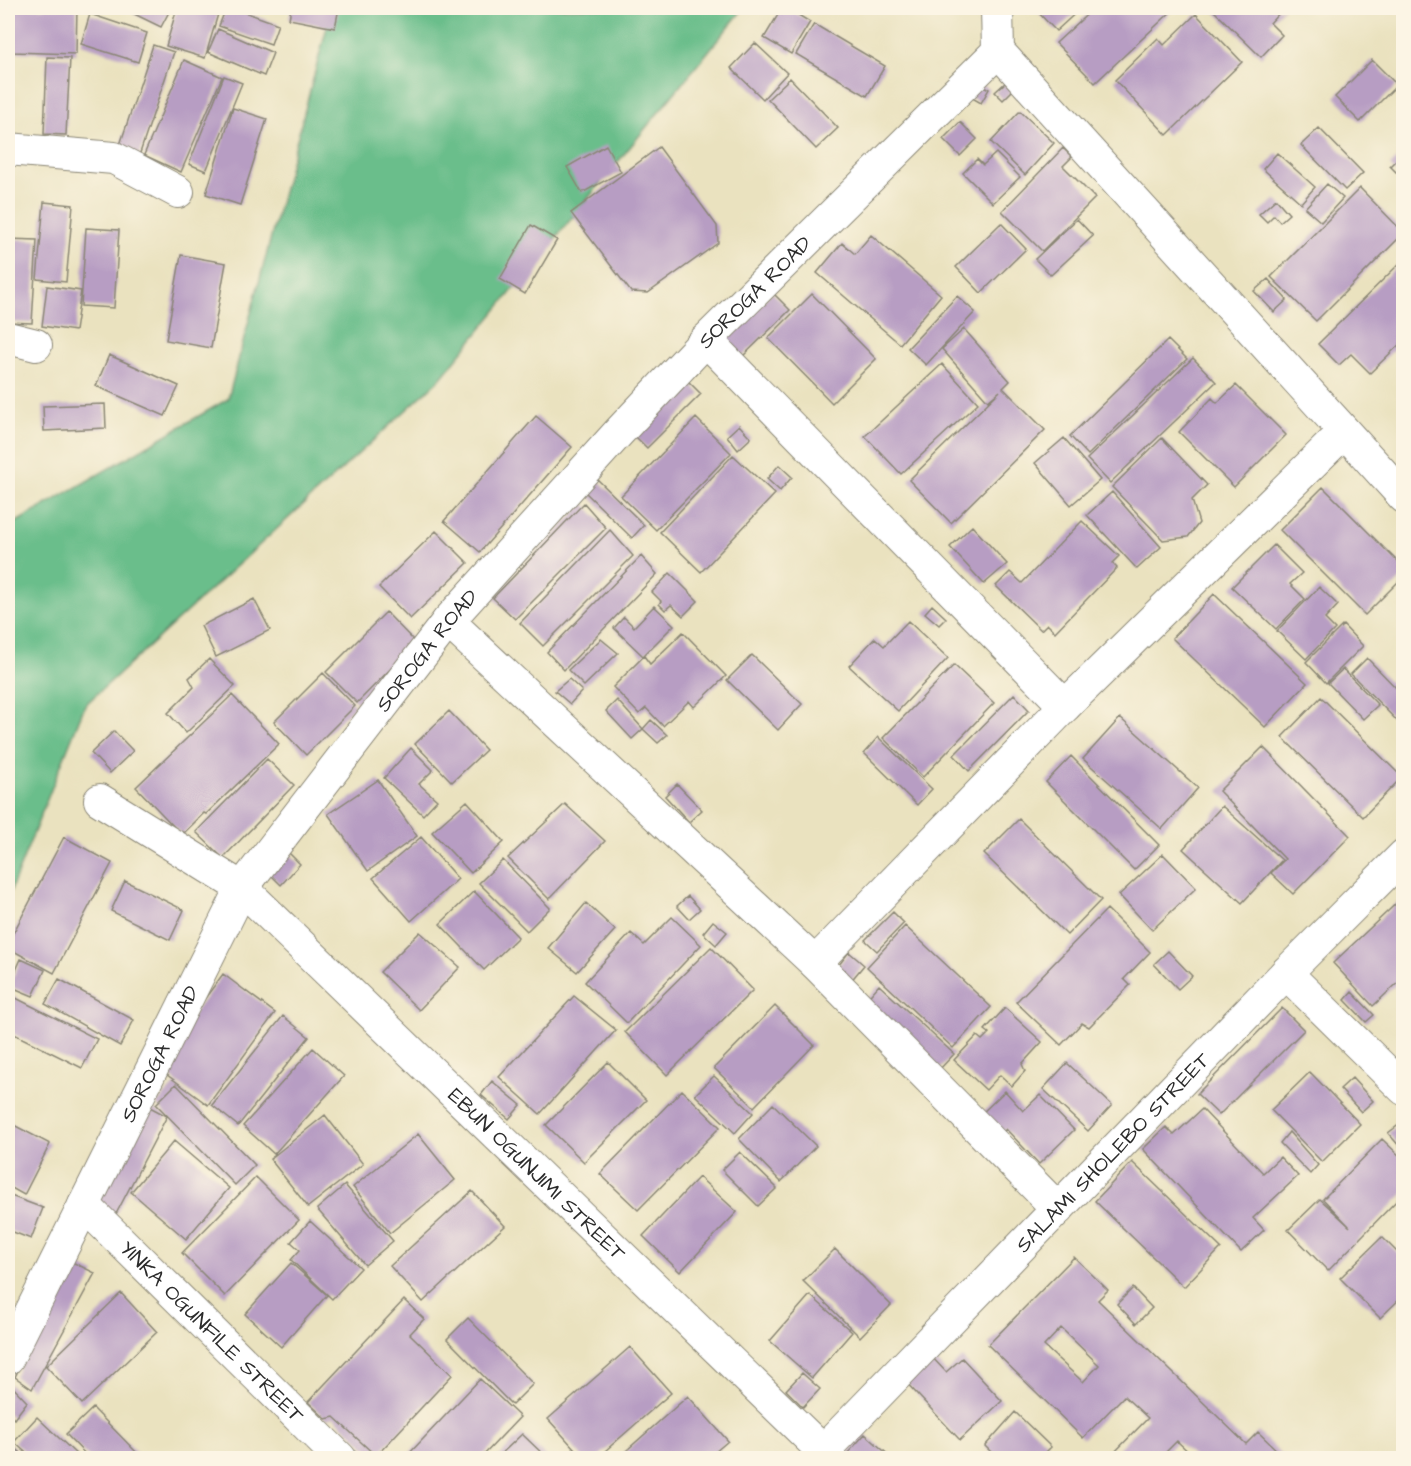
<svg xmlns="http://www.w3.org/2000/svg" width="1411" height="1466" font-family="'Architects Daughter',sans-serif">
<rect width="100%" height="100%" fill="#fcf5e5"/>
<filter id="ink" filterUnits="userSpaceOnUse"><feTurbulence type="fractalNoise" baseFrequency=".0167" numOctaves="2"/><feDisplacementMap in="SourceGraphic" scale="12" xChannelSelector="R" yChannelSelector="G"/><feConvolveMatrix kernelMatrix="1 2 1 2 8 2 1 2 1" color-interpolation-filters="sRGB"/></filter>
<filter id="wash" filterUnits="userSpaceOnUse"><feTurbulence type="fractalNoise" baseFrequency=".008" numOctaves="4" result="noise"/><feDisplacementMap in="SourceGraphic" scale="24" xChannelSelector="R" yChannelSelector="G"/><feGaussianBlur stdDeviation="1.35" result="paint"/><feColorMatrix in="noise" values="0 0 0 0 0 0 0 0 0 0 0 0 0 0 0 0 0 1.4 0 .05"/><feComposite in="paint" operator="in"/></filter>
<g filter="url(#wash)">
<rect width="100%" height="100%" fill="#eae2bf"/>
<path fill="#6bbe8b" stroke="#4b745b" stroke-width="1.5" d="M332 8H744L440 379 85 705 8 897V527L228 399Z"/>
<g id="blocks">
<path fill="#b79dc3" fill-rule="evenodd" d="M12 8H77L76 54 12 52Z
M122 8H171L161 27Z
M177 8H197L218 14 205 58 166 46Z
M226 8H233L278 24 271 44 219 26Z
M291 8H339L335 28 289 19Z
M782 8H787L810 22 791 54 764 38Z
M1034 8H1081L1056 31Z
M1094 8H1175L1095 83 1056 43Z
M1211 8H1284L1270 23 1282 35 1261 57Z
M90 14 147 33 138 62 81 44Z
M1196 14 1242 62 1167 135 1115 80 1158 38 1164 45Z
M814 24 885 66 867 96 796 54Z
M218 29 273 53 264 76 208 52Z
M755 43 787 73 763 99 731 68Z
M153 45 174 52 137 162 117 154Z
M47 57 70 58 66 135 44 134Z
M184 60 222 77 181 172 144 155Z
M1372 60 1397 85 1360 122 1335 97Z
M224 76 242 83 206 171 189 164Z
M790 78 838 128 816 149 768 99Z
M974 81 989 89 981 103 967 95Z
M1005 83 1013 90 1003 100 995 92Z
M233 108 267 119 240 205 206 194Z
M1020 111 1054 143 1025 175 991 142Z
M960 122 977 139 960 156 943 139Z
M1319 128 1363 173 1345 190 1301 145Z
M606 145 621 172 582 193 567 167Z
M659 147 717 226 718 243 648 293 631 292 571 213Z
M1063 148 1072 157 1063 166 1095 198 1042 251 1002 211Z
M1404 152V180L1390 166Z
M996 153 1020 177 993 203 963 173 977 159 983 165Z
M1277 153 1315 187 1301 203 1263 169Z
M1327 184 1343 198 1321 222 1305 208Z
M1360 188 1404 233 1316 321 1271 277Z
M1276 199 1289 214 1280 222 1274 215 1267 222 1259 214Z
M44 202 73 205 66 282 37 279Z
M1077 219 1093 236 1051 275 1035 259Z
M1001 223 1026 249 981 293 956 267Z
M531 225 557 240 525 294 500 279Z
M86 228 119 230 114 308 81 306Z
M871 235 941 295 900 344 817 273 842 243 855 254Z
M8 239 37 240 32 323 8 322Z
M181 255 226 263 211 348 166 340Z
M1404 259V340L1370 373 1351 354 1339 365 1318 344Z
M1268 279 1287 300 1274 312 1254 291Z
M47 286 81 291 75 331 42 326Z
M772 292 790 310 741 358 724 341Z
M812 294 876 359 832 403 768 338Z
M957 296 975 312 926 365 908 348Z
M964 329 1010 381 1003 388 1045 430 951 523 909 480 1000 391 988 401 942 349Z
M1168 340 1187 359 1088 455 1070 436Z
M109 355 179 386 165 416 96 386Z
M1193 358 1216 382 1110 483 1087 459Z
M942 364 978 403 901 474 865 436Z
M686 379 701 394 647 448 632 433Z
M1236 385 1286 435 1234 487 1179 432 1212 398 1217 403Z
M105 404 106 428 44 431 43 406Z
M536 416 572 447 480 552 444 521Z
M696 418 731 453 656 530 621 496Z
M739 425 751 438 738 450 727 436Z
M1064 438 1100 480 1071 505 1035 463Z
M1162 438 1207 485 1192 500 1199 523 1188 537 1163 540 1112 487Z
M733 455 775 494 701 572 660 532Z
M779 465 792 477 780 491 767 479Z
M595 477 644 525 632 538 583 490Z
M1323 487 1404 568V576L1365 615 1280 530Z
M1112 492 1161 547 1137 569 1087 515Z
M584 503 606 528 515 619 493 598Z
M1082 521 1119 556 1112 563 1117 568 1055 632 1047 624 1041 630 996 586 1010 572 1022 583Z
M972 526 1007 564 984 584 950 547Z
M610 530 633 556 543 646 520 623Z
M436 531 468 563 410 619 379 587Z
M1274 545 1302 573 1290 584 1305 599 1276 629 1232 587Z
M641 556 657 574 564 670 547 652Z
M670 573 698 601 683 616 671 605 665 610 659 604 661 601 652 592Z
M1319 587 1338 605 1325 619 1335 629 1306 659 1277 631Z
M1214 594 1307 683 1265 727 1172 638Z
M254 599 270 630 216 657 201 626Z
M932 605 946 618 939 625 925 613Z
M654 606 674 625 643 656 614 628 624 617 634 627Z
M386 612 416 643 357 703 326 672Z
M908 621 948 658 898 711 849 666 875 638 884 646Z
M1343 625 1363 646 1326 683 1306 662Z
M683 632 726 676 694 707 689 701 663 726 646 708 639 714 613 687 644 656 650 664Z
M601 639 618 653 584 686 568 670Z
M752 655 802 704 778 730 727 680Z
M1367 658 1400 692 1404 688V728L1351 674Z
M209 659 235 686 186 733 168 713 194 687 189 678Z
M954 665 994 703 923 777 883 738Z
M1343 669 1378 705 1363 719 1328 683Z
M323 673 355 706 306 755 274 722Z
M569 679 582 691 570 704 555 691Z
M1014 694 1029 710 969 771 954 755Z
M232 695 279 744 206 814 204 813 182 835 136 787Z
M1321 697 1402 777 1363 817 1282 737Z
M617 700 643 729 632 739 606 711Z
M449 711 486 750 452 782 415 744Z
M1120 718 1198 788 1162 829 1083 759Z
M651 720 667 735 658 743 643 729Z
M114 731 133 751 110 773 91 753Z
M878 737 932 789 917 805 864 753Z
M1263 747 1350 836 1293 894 1271 873 1285 859 1219 791Z
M411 748 433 770 419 784 437 800 423 815 384 778Z
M1071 756 1159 845 1134 870 1046 782Z
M267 759 294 785 223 858 196 832Z
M378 780 417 836 368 871 328 814Z
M677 784 702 810 689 822 665 796Z
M467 801 504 842 471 873 432 832Z
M565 804 605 841 549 899 508 858Z
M1222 806 1282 860 1242 903 1183 849Z
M1019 819 1101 900 1067 935 984 854Z
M64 837 112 863 54 973 8 948V943Z
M421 837 458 879 411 921 373 878Z
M286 850 300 864 281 885 266 870Z
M1163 854 1196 888 1152 930 1119 895Z
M503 860 550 908 527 931 479 883Z
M125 881 184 910 170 940 111 911Z
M474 891 518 937 484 970 440 924Z
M688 896 700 909 689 919 677 906Z
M1404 896V977L1373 1006 1333 963Z
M586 903 615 930 577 972 548 948Z
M1107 909 1150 952 1124 979 1130 985 1089 1027 1082 1023 1061 1045 1016 1002Z
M893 912 904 923 877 951 865 940Z
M672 917 701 945 627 1023 585 982 631 933 644 945Z
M713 921 727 932 716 945 703 933Z
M905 926 991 1007 953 1048 867 967Z
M420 932 460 967 419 1010 380 972Z
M711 947 753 990 667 1075 625 1032Z
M1168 951 1192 976 1178 989 1154 964Z
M849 952 864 965 850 982 835 970Z
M21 959 45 970 33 996 9 986Z
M223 974 275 1013 208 1105 155 1066Z
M59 979 134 1020 120 1046 45 1004Z
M879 985 954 1054 939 1070 865 1001Z
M1352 992 1374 1015 1366 1022 1345 1000Z
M8 994 97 1039 82 1068 8 1031Z
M574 996 616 1030 540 1114 499 1077Z
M775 1006 814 1045 754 1107 714 1068Z
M1005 1008 1042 1042 1022 1064 1025 1071 1012 1086 1000 1075 986 1090 954 1060 977 1036 982 1040 989 1033 985 1030Z
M1282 1008 1304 1030 1219 1115 1197 1094Z
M283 1016 309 1037 238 1126 212 1105Z
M313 1048 344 1076 274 1154 243 1126Z
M608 1062 646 1100 584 1162 546 1125Z
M1067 1063 1112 1105 1088 1131 1043 1089Z
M1310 1072 1360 1124 1322 1162 1271 1110Z
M714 1076 753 1113 735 1133 695 1095Z
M1352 1078 1373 1101 1361 1112 1340 1089Z
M492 1081 521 1105 509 1119 481 1095Z
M176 1084 255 1165 235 1185 156 1104Z
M682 1090 720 1127 638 1210 600 1174Z
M1005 1091 1023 1111 1040 1095 1074 1130 1039 1164 1006 1129 996 1139 977 1118Z
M773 1104 816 1146 781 1182 739 1139Z
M146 1105 167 1116 116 1214 95 1203Z
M1202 1109 1263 1173 1280 1157 1298 1176 1253 1218 1264 1230 1241 1252 1143 1149 1166 1127 1174 1135Z
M325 1115 363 1164 308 1207 270 1159Z
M8 1122 50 1144 24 1195 8 1186Z
M1400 1124 1404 1127V1146L1401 1148 1388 1133Z
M1289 1132 1318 1165 1310 1174 1280 1143Z
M418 1134 455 1180 390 1233 353 1187Z
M1382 1139 1404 1160V1193L1328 1271 1288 1230 1320 1199 1350 1227 1323 1199Z
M174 1141 229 1188 186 1239 131 1192Z
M740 1152 777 1188 758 1206 722 1170Z
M1132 1162 1221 1248 1184 1287 1095 1201Z
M256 1177 299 1220 225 1296 182 1253Z
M699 1177 737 1212 680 1272 643 1236Z
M345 1185 393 1241 365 1265 317 1209Z
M472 1191 505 1226 423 1302 390 1266Z
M8 1195 43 1208 31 1239 8 1230Z
M310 1221 361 1268 332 1299 291 1260 300 1250 291 1242Z
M1382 1237 1404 1259V1295L1380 1318 1340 1278Z
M835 1249 891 1305 860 1337 803 1281Z
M1074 1257 1108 1290 1098 1300 1246 1444 1258 1432 1285 1458H1195L1177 1441 1160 1458H1109L1148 1418 1124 1396 1083 1438 988 1345ZM1061 1328 1099 1365 1083 1382 1044 1346Z
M70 1261 95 1273 32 1389 15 1377Z
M291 1263 327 1295 281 1347 245 1314Z
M1133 1288 1152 1308 1136 1324 1117 1304Z
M121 1293 157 1332 82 1404 46 1366Z
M810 1295 852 1332 812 1378 770 1341Z
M404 1300 424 1319 410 1334 452 1375 376 1456 334 1417 326 1419 308 1402Z
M468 1318 533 1384 512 1405 447 1339Z
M630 1347 671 1393 597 1458H583L548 1419Z
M929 1354 946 1372 962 1358 1002 1401 960 1440 903 1379Z
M802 1373 820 1389 803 1407 786 1390Z
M480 1379 520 1417 481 1458H405Z
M10 1384 27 1402 14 1419 8 1413V1389Z
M688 1396 728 1441 708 1458H618Z
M93 1408 141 1457 140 1458H89L66 1434Z
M1015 1412 1051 1447 1040 1458H997L985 1446Z
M37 1417 79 1457 78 1458H32L14 1442Z
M522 1434 547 1458H497Z
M865 1434 892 1458H854L848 1453Z
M8 1443 20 1452 16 1458H8Z"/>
</g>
</g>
<g filter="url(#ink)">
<use href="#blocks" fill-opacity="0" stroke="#8a8675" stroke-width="1.5"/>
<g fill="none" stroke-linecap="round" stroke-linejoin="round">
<g stroke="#8a8675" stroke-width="34">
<g id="street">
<path d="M997 8 998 51 1404 497"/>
<path d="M8 149 114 158 178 192"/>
<path d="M8 338 36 345"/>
<path d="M706 340 1065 706"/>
<path d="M448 621 815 963 1058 1209"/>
<path id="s1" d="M100 800 242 888 830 1458"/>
<path d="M815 963 1065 706 1344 432"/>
<path d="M1286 973 1404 1089"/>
<path id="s2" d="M84 1205 340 1458"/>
<path id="s3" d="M8 1358 242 888 448 621 619 432 706 340 998 51"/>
<path id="s4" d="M823 1451 1286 973 1404 855"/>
</g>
</g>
<use href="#street" stroke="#fff" stroke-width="32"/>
</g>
</g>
<g text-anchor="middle" stroke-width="4.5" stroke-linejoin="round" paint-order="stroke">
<g font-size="21" fill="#2b2b2b" stroke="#fcf5e5">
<text dy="7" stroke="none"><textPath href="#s3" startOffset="1312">SOROGA ROAD</textPath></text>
<text dy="7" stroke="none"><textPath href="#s3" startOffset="826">SOROGA ROAD</textPath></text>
<text dy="7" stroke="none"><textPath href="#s3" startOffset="340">SOROGA ROAD</textPath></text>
<text dy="7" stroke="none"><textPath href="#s4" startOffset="416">SALAMI SHOLEBO STREET</textPath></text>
<text dy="7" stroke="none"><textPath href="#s1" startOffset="578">EBUN OGUNJIMI STREET</textPath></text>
<text dy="7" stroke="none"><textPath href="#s2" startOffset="180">YINKA OGUNFILE STREET</textPath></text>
</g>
</g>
<rect width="1411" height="1466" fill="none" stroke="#fcf5e5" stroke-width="30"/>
</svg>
